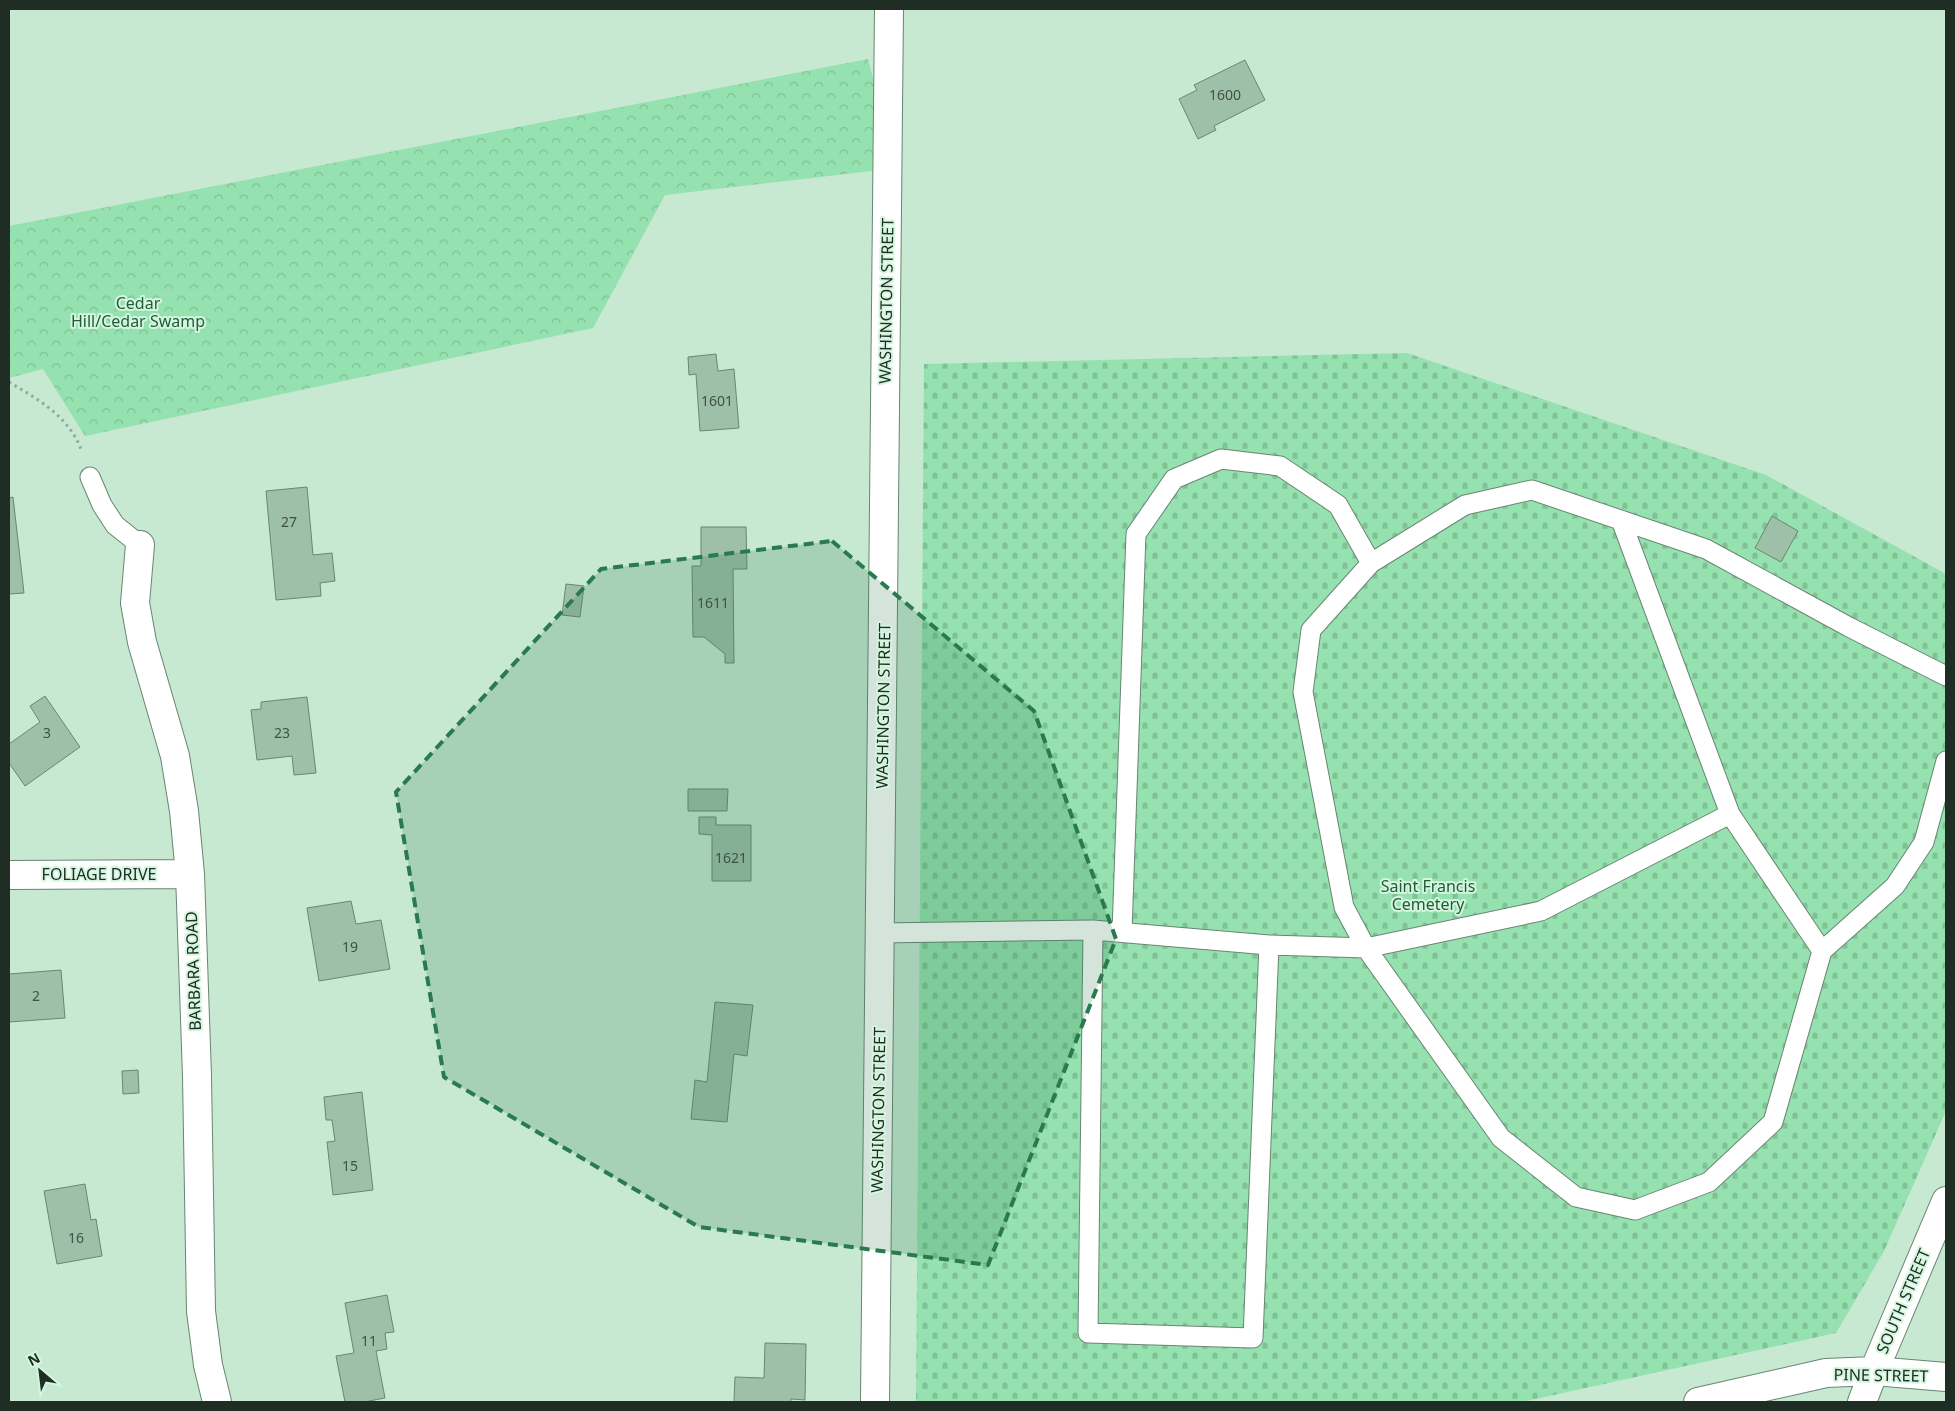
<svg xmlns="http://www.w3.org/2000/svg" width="1955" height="1411" font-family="'Noto Sans',sans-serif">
<defs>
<pattern id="cemetery-stones" width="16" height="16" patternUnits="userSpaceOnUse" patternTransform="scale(1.25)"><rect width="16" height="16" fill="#95e1af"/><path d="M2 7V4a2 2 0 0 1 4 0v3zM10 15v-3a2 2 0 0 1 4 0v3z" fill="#80c196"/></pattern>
<pattern id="park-crowns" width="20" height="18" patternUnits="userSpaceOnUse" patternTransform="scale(1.25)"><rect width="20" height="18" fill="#95e1af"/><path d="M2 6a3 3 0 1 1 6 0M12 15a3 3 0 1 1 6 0" fill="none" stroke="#80c196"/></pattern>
</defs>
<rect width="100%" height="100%" fill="#c7e8d1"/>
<path fill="url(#cemetery-stones)" d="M1407 353 1766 475 1946 574V1111L1884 1251 1836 1333 1522 1402H916L924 364Z"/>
<path fill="url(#park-crowns)" d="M868 59 897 168 665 195 593 328 85 436 43 369 9 378V226Z"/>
<path fill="#9ebfa8" stroke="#698772" d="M1245 60 1265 100 1214 126 1216 130 1198 139 1179 99 1197 90 1194 85Z
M716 354 718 371 734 369 739 428 700 431 696 374 689 375 688 357Z
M307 487 313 555 332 553 335 581 320 583 321 596 276 600 266 491Z
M13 497 24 593 9 594V498Z
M1772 516 1798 531 1781 562 1755 548Z
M701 527H746L747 569H733L734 663H725V654L704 637H693L692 566H701Z
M566 584 584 586 580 617 562 615Z
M45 696 80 747 25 786 9 763V744L40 722 30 706Z
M307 697 316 773 294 775 292 756 257 760 251 710 261 709V702Z
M688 789H728L727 811H688Z
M699 817H716V825H751V881H712V835L699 834Z
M351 901 356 924 381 920 390 969 319 981 307 908Z
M61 970 65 1018 9 1022V974Z
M715 1002 753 1005 747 1056 734 1054 727 1122 691 1119 695 1080 707 1082Z
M138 1070 139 1093 123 1094 122 1071Z
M362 1092 373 1190 333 1195 327 1142 335 1141 332 1120H326L324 1097Z
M85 1184 91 1220 96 1219 102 1256 57 1264 44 1191Z
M387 1295 394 1332 385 1333 387 1349 376 1351 385 1398 364 1402H345L336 1356 354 1353 345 1303Z
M765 1343 806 1344 805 1400 791 1399V1402H734L735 1377 764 1378Z"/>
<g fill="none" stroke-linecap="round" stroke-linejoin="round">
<g stroke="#688671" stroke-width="21">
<path id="lane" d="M90 477 102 505 115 525 140 545
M1621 520 1730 814 1822 951
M1946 676 1849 627 1706 549 1532 490 1465 505 1371 563 1311 630 1303 692 1344 907 1366 948 1501 1138 1576 1197 1635 1210 1709 1182 1773 1122 1822 951 1895 886 1924 842 1946 761
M1093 930 1088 1333 1253 1338 1269 945
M1122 932 1136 534 1174 479 1221 459 1280 466 1338 505 1371 563
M880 933 1093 930 1269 945 1366 948 1541 911 1730 814"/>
</g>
<g stroke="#688671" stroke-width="30">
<path id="street" d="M140 545 135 603 142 642 175 756 184 811 190 874 197 1076 201 1311 208 1365 217 1402
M9 875 190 874
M1862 1402 1874 1371"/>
</g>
<g stroke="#688671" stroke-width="30">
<path id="secondary" d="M1874 1371 1946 1201
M875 1402 889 9
M1698 1402 1826 1373 1874 1371 1946 1377"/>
</g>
<path stroke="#90aa98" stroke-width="3" stroke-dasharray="2.5 4" stroke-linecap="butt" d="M9 382C39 400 70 417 82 452"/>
<use href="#lane" stroke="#fff" stroke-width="19"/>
<use href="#street" stroke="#fff" stroke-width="28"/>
<use href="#secondary" stroke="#fff" stroke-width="28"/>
</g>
<path fill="#297a4c" fill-opacity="0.2" stroke="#297a4c" stroke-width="4" stroke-dasharray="10 6" stroke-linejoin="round" d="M832 541 1034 711 1116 939 988 1265 699 1227 444 1077 396 792 601 569Z"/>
<g text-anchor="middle" stroke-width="4" stroke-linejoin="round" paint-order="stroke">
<g font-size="14" fill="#405245">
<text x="1225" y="100">1600</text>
<text x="717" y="406">1601</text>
<text x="289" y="527">27</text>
<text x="713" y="608">1611</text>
<text x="47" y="738">3</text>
<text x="282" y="738">23</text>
<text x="731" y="863">1621</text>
<text x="350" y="952">19</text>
<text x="36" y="1001">2</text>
<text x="350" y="1171">15</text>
<text x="76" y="1243">16</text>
<text x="369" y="1346">11</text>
</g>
<g font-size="16" fill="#202d24" stroke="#d4f6de">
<text transform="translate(886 301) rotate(-89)" y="6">WASHINGTON STREET</text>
<text transform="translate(883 706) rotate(-89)" y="6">WASHINGTON STREET</text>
<text x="99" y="880">FOLIAGE DRIVE</text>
<text transform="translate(193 971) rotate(-92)" y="6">BARBARA ROAD</text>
<text transform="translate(878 1110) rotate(-89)" y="6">WASHINGTON STREET</text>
<text transform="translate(1903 1301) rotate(-67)" y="6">SOUTH STREET</text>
<text transform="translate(1881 1375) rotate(1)" y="6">PINE STREET</text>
</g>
<g font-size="16" fill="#205c39" stroke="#d4f6de">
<text x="138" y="309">Cedar<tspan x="138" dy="18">Hill/Cedar Swamp</tspan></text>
<text x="1428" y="892">Saint Francis<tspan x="1428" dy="18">Cemetery</tspan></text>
</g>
</g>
<rect width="1955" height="1411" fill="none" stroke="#202d24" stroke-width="20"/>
<g transform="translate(40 1371) rotate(332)" stroke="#d4f6de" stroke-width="4" paint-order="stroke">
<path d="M0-4L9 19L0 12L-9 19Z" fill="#202d24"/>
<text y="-8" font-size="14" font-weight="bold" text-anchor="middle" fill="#202d24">N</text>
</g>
</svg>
